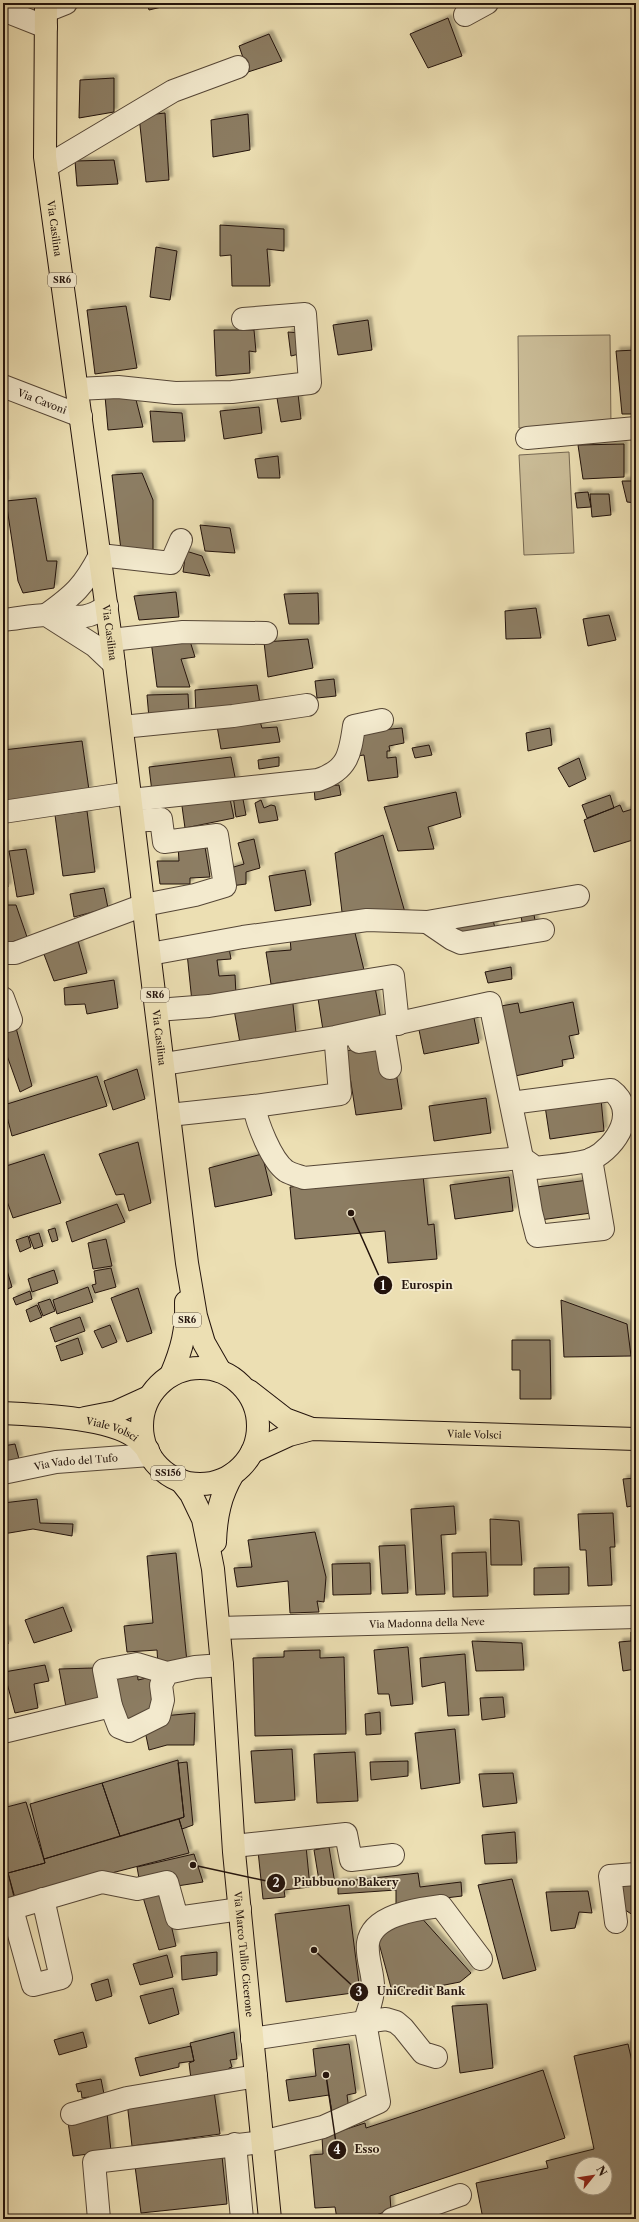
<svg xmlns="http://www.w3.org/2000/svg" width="639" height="2222" font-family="'Libre Caslon Text',serif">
<defs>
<filter id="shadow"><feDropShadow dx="3.5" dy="-3.5" stdDeviation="1" flood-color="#0004"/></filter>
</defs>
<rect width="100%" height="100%" fill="#ecdfb3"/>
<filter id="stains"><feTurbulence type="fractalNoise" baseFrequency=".005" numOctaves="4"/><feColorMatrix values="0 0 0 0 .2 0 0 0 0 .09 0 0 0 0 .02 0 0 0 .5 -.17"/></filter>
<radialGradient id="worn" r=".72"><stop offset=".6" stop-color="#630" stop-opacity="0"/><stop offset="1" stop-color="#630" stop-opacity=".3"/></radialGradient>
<path fill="#cabc97" stroke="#766852" d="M610 335 611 427 519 428 518 336Z
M569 452 574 553 524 555 519 455Z"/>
<path fill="#8c7d63" stroke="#23130c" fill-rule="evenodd" filter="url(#shadow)" d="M147 3H178L149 10Z
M448 18 462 56 428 68 410 34Z
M269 34 282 61 248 72 239 46Z
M114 78V112L79 118 80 80Z
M165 113 169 180 146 182 139 116Z
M248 114 250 150 213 157 211 120Z
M114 160 118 184 77 186 75 161Z
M220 225 284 229V251L267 249 270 286H232L231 255 220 256Z
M156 247 177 251 170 300 150 297Z
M126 306 137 368 95 374 87 310Z
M368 320 372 350 338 355 333 325Z
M214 330H254L256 352 249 351 250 373 216 376Z
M288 332 301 333 303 353 291 356Z
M636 350V414H622L616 351Z
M134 392 143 427 108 430 105 396Z
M276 392 298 394 301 419 281 422Z
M259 407 262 433 224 439 220 411Z
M150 411 182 413 185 441 153 442Z
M624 444V477L583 479 578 445Z
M3 453 5 483H3Z
M278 456 280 478H258L255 459Z
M142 473 153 500V553L121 550 112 475Z
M622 481H636V503L627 502Z
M588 492 591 507 577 508 575 493Z
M590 494H609L611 515 592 517Z
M36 498 47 561H57L54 588 23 593 18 581 6 501Z
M200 525 230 528 235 553 205 551Z
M186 551 202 556 210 576 183 572Z
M176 592 179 617 139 620 134 596Z
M318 593 319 624H289L284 594Z
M536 608 541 638 506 639 505 611Z
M609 615 616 640 588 646 583 619Z
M308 639 313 668 268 677 264 642Z
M151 641H190L195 657 181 659 190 687H157Z
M334 679 336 696 317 698 315 681Z
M257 685 260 704 196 715 195 690Z
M188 694 189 714 149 718 147 695Z
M259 718 262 728 277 727 280 742 221 749 217 726Z
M402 728 404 743 389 746 390 751H387V758L396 757 398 777 368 781 364 755 357 756 359 732Z
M550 728 552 745 528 751 526 733Z
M82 741 89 790 3 802V750Z
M429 745 432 755 415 758 412 748Z
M231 757 236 782 152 792 149 767Z
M279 757V766L259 769 258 760Z
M579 758 586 779 569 787 558 768Z
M339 785 341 795 315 800 314 787Z
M456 792 461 817 428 827 434 849 398 851 384 807Z
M229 794 234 818 185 828 181 799Z
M242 794 246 815 236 817 233 796Z
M610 795 614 808 587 818 582 805Z
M261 800 264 808 271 805 275 806 278 820 259 823 255 803Z
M620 805 623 812 636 808V839L594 852 584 820Z
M87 811 95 872 63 876 55 815Z
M383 835 406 916 342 912 335 853Z
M254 839 260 868 246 872V884L231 886 227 869 244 864 238 843Z
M204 841 210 877 190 878V884H160L157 861H179L178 846Z
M4 843 8 887 3 888V844Z
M26 849 34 894 17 897 9 851Z
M305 870 311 905 275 911 269 876Z
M104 888 108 908 74 917 70 894Z
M3 905H16L27 937 3 945Z
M533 909 536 926 523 927 520 911Z
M493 920 496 932 459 938 457 926Z
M355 933 364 970 271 984 266 952 291 950 290 938Z
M77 937 87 973 54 981 42 949Z
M229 948 231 959 217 960 219 976 235 975 236 995 192 1002 187 953Z
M511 967 512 979 488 983 485 972Z
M114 980 118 1008 87 1014 85 1004 65 1005 64 988Z
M374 982 381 1020 323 1030 317 992Z
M292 995 296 1033 240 1043 233 1004Z
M573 1002 579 1034 569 1036 574 1058 562 1060 563 1066 515 1076 501 1006 518 1003 520 1013Z
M473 1013 479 1043 424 1054 418 1025Z
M16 1028 32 1086 20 1092 5 1050 3 1051V1031Z
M376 1045 396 1072 402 1109 356 1115 346 1051Z
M137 1069 145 1099 113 1110 104 1081Z
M97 1076 107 1106 12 1136 4 1105Z
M486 1098 491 1133 434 1141 429 1106Z
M601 1099 604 1131 550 1139 545 1106Z
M138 1142 151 1203 129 1211 124 1194 116 1195 99 1154Z
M44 1154 61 1203 13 1218 3 1190V1167Z
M262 1154 272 1195 215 1207 209 1168Z
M423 1175 428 1225 434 1224 437 1259 388 1263 385 1231 295 1239 290 1187Z
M509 1177 513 1211 455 1219 450 1185Z
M588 1180 591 1213 540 1220 537 1187Z
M117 1204 125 1222 72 1242 66 1222Z
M55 1228 58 1240 52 1242 48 1230Z
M39 1233 43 1246 34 1249 29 1236Z
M28 1236 31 1247 20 1252 16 1240Z
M106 1239 112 1266 93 1269 88 1243Z
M3 1257 12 1287 3 1291Z
M111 1268 116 1287 95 1293 92 1285 96 1284 94 1271Z
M54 1270 58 1283 32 1292 28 1279Z
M88 1287 93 1302 57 1314 53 1300Z
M138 1288 152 1333 127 1342 111 1298Z
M30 1291 32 1299 16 1305 13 1298Z
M50 1299 55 1311 43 1316 38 1303Z
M561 1300 627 1324 631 1356 564 1357Z
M37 1305 42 1317 30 1322 26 1310Z
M80 1317 85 1331 55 1342 50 1328Z
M110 1325 117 1342 102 1348 94 1331Z
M78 1338 83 1354 61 1361 56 1346Z
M512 1340H550L551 1399H520V1370H512Z
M15 1444 19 1459 3 1462V1446Z
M636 1478V1505L627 1507 623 1479Z
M37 1499 40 1523 73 1524 72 1536 33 1529 3 1534V1503Z
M454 1506 456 1534 441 1535 445 1594 416 1595 411 1509Z
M613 1513 615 1547H610L612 1585 588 1586 586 1550H580L578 1514Z
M490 1519 519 1521 522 1565H491Z
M315 1532 326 1577 324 1602 317 1601 319 1612 290 1613 288 1581 237 1587 234 1568 252 1567 248 1540Z
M405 1545 408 1593 382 1594 379 1546Z
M486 1552 488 1596 453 1597 452 1553Z
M176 1553 187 1662 158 1665 157 1650 127 1652 124 1626 153 1623 147 1556Z
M370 1563 371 1594 333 1595 332 1564Z
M569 1567V1594L534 1595V1568Z
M63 1607 72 1631 34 1643 25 1620Z
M3 1629H6L8 1644 3 1645Z
M631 1632H636V1669L623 1671 619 1642 631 1641Z
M472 1641 522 1643 524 1670 476 1671Z
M408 1647 413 1704 391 1706 389 1694H378L374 1650Z
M320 1650V1658L344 1657 346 1734 255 1736 253 1658 284 1657V1651Z
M465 1654 469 1715 448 1716 445 1682 422 1687 420 1658Z
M45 1665 49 1681 34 1684 38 1708 15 1713 4 1672Z
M93 1668 100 1699 66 1707 59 1669Z
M137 1669 138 1680 151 1677 158 1712 124 1721 112 1674Z
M503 1697 505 1717 482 1720 480 1698Z
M380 1712 381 1734 366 1735 365 1714Z
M195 1713 194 1745H167L149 1750 145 1731 163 1716Z
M455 1729 460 1783 421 1789 415 1733Z
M292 1749 295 1800 255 1803 251 1751Z
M355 1752 358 1801 317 1803 314 1754Z
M178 1760 184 1817 120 1836 102 1783Z
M408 1761V1776L371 1780 370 1762Z
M187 1762 193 1825 182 1829 179 1819 184 1817 178 1763Z
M513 1773 517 1803 483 1807 479 1774Z
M102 1783 120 1836 44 1859 30 1804Z
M26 1802 45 1863 8 1873 15 1901 3 1904V1808Z
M179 1819 189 1853 15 1898 8 1873 45 1863 44 1859Z
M515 1832 517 1863 485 1864 482 1835Z
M306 1846 310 1887 284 1890 285 1897 263 1899 258 1851Z
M329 1847 335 1884 320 1887 314 1850Z
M194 1854 203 1882 177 1886 140 1884 137 1867Z
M418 1873 420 1887 461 1882 462 1896 396 1904V1890L338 1894V1882Z
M624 1878H636V1917L619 1906 617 1887 625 1886Z
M512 1879 536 1970 503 1979 478 1885Z
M163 1890 176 1946 159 1950 142 1894Z
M588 1891 592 1913 579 1912 575 1928 551 1931 546 1892Z
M349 1905 360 1992 286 2002 275 1914Z
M418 1914 471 1973 460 1982 393 1995 377 1936Z
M217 1952V1975L182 1980 181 1956Z
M167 1955 173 1977 140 1985 133 1964Z
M108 1979 112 1996 96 2001 91 1984Z
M173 1988 179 2014 149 2024 140 1996Z
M487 2004 493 2068 460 2073 452 2006Z
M83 2032 87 2047 59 2055 54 2040Z
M234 2032 237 2059 230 2060 232 2067 229 2068V2072L191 2079 189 2063 194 2061 190 2043Z
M349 2044 356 2093 347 2095 349 2110 332 2112 329 2095 289 2101 286 2080 316 2076 313 2049Z
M628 2044 636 2079V2219H483L476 2183 548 2168 546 2161 594 2149 574 2056ZM581 2164H605V2188H581Z
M191 2046 194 2061 179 2063V2067L140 2076 135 2058Z
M543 2070 565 2138 390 2196 391 2210 364 2219H337L335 2207 315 2208 310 2155 323 2154 322 2137 365 2123 366 2128Z
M101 2079 104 2094 89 2099V2097L82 2098 81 2091 78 2092 76 2084Z
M214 2091 220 2134 132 2146 127 2102Z
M107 2113 111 2151 73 2156 68 2122Z
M222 2156 227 2204 141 2213 135 2166Z"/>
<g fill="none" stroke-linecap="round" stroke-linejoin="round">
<g stroke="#554636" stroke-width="24">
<g id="minor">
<path d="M3 10 46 27"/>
<path d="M46 11 66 3"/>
<path d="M465 15 487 3"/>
<path d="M47 166 173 91 238 67"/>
<path id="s1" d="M3 386 81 416"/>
<path d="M77 389 118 387 175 393 232 392 310 383 305 314 243 319"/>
<path d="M527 438 636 428"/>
<path d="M46 615C74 595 84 586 100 555L171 563 181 540"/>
<path d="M51 618 95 646 114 664"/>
<path d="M3 620C17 619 32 615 47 615 73 615 83 623 107 606"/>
<path d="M111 640 183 632 266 633"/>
<path d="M122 727 233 716 307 705"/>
<path d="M131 800 318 780C348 770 350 754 354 726L382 720"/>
<path d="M3 812 130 793"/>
<path d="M427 922 452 939 461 943 543 930"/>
<path d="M3 953H15L144 905 195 895 225 886 217 835 164 842 161 819 134 821"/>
<path d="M150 954 243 937 367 920 427 922 578 896"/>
<path d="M3 998 11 1020 3 1022"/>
<path d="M157 1010 209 1006 393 976 398 1024"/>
<path d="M359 1042 385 1038 390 1068"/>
<path d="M164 1064 335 1037 490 1003 522 1158 304 1178C299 1176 291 1174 286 1171 271 1160 257 1123 254 1106L169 1115"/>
<path d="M511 1103 611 1090C639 1111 617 1146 592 1159 582 1164 549 1166 536 1168L522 1158"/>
<path d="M254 1106 340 1094 336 1045"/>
<path d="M522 1158 531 1212 537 1236 603 1229 591 1159"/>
<path id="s2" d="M3 1473 56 1462 150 1455"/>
<path id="s3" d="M219 1628 636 1617"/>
<path d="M167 1673 161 1685 163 1700 159 1716 129 1731 119 1727 111 1706 104 1670 137 1664 167 1673 195 1667 222 1665"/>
<path d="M3 1732 111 1706"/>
<path d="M234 1846 346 1834 351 1860 393 1855"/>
<path d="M12 1909 33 1985 61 1978 43 1899"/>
<path d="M3 1911 102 1882 137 1889 167 1882 177 1918 240 1909"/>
<path d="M616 1922 610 1876 636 1874"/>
<path d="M436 2057 423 2053 403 2028 396 2022 386 2019 365 2022C367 2012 373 2000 373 1989 374 1974 366 1958 368 1943 372 1914 419 1909 441 1906L481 1959"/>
<path d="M72 2114 127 2098 256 2076"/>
<path d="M235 2144 242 2219"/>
<path d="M99 2219 94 2162 262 2142 323 2127 379 2102 365 2022 252 2039"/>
<path d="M392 2219 460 2195"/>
</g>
</g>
<g stroke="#23130c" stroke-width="24">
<g id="major">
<path id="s4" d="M46 3 45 157 111 640 187 1263 196 1316 204 1343 220 1371"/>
<circle cx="200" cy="1426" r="58"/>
<path d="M171 1375C182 1349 187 1330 186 1302"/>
<path d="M249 1391 285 1419 312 1429"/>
<path id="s5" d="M3 1413C38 1415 107 1417 135 1437 140 1441 144 1446 148 1450"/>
<path d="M85 1418 116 1412 149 1397"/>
<path id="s6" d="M252 1452 289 1435 312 1429 636 1439"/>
<path id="s7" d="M180 1480 191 1494 203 1519 213 1569 222 1665 234 1852 270 2219"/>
<path d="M215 1542C216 1516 220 1496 233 1474"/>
</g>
</g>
<use href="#minor" stroke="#f3eace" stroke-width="22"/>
<use href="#major" stroke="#ecdfb3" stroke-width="22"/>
</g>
<g text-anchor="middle" stroke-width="3.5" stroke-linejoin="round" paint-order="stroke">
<g fill="#f3eace" stroke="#615446" stroke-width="1">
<rect x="48" y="273" width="28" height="14" rx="3"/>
<rect x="141" y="988" width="28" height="14" rx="3"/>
<rect x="173" y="1313" width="28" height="14" rx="3"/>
<rect x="151" y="1466" width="34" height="14" rx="3"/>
</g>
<g font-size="9" font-weight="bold" fill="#23130c">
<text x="62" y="283">SR6</text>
<text x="155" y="998">SR6</text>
<text x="187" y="1323">SR6</text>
<text x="168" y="1476">SS156</text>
</g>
<g font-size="10" fill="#23130c" stroke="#f3eace">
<text dy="4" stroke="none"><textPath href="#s4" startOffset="226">Via Casilina</textPath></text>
<text dy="4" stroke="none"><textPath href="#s1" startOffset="42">Via Cavoni</textPath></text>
<text dy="4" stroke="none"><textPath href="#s4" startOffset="634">Via Casilina</textPath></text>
<text dy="4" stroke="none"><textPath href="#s4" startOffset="1042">Via Casilina</textPath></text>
<text dy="4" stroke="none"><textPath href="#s5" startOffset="111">Viale Volsci</textPath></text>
<text dy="4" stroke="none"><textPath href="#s6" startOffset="227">Viale Volsci</textPath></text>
<text dy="4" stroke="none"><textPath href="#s2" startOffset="74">Via Vado del Tufo</textPath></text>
<text dy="4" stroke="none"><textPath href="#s3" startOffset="208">Via Madonna della Neve</textPath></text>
<text dy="4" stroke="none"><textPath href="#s7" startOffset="483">Via Marco Tullio Cicerone</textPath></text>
</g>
</g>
<path fill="none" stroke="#23130c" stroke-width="1.5" d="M351 1213L383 1285M193 1865L276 1883M314 1950L359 1992M326 2075L337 2150"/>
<g fill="#23130c" stroke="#f3eace" stroke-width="1.5">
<circle cx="351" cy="1213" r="4"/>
<circle cx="193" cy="1865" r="4"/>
<circle cx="314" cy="1950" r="4"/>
<circle cx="326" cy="2075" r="4"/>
<circle cx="383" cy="1285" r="10"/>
<circle cx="276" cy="1883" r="10"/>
<circle cx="359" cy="1992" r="10"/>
<circle cx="337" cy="2150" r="10"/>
</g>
<g font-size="12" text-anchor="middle" font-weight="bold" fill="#fff">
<text x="383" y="1290">1</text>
<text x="276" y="1887">2</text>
<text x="359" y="1996">3</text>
<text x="337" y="2154">4</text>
</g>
<g font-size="11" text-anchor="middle" font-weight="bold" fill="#23130c" stroke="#f3eace" stroke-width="3.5" stroke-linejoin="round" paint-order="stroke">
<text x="427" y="1289">Eurospin</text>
<text x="346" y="1886">Piubbuono Bakery</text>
<text x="421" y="1995">UniCredit Bank</text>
<text x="367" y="2153">Esso</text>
</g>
<rect width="639" height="2222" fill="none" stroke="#ecdfb3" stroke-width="16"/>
<rect x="4" y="4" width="631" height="2214" fill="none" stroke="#23130c" stroke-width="2"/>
<rect x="8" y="8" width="623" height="2206" fill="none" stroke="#23130c"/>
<g transform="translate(593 2176) rotate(60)"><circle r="19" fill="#f3eace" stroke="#a09480"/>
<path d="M0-3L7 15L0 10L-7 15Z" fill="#8f2418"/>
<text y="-6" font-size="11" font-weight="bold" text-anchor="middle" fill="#23130c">N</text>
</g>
<rect width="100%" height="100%" filter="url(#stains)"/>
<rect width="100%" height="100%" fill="url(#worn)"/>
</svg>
